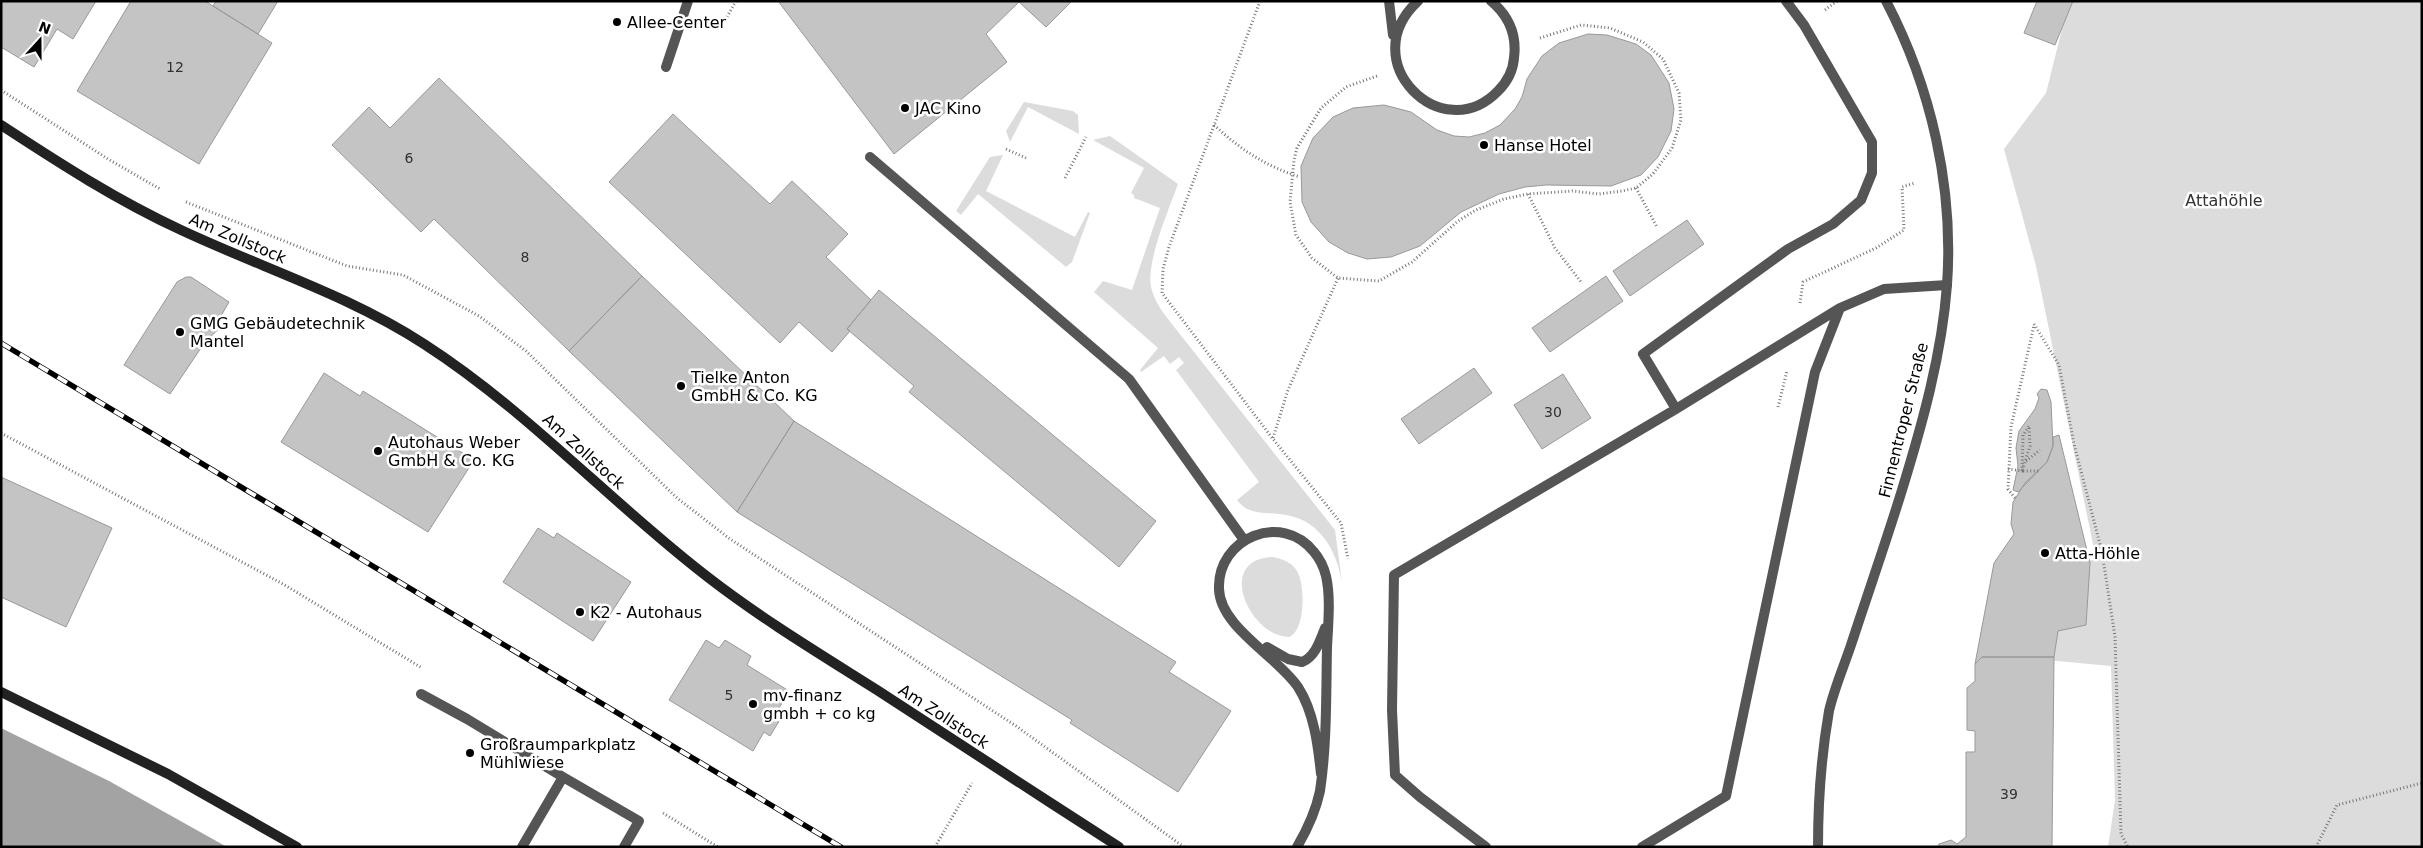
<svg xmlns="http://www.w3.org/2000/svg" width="2423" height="848" font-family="'DejaVu Sans',sans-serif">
<rect width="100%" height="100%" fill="#fff"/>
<path fill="#dcdcdc" d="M2069 1H2422V847H2108L2115 800 2111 666 2047 660 2039 574 2096 559 2036 266 2004 149 2046 93Z
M1024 102 1073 111 1078 115 1079 134 1028 107 1010 142 1006 131Z
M1110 136 1178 184C1169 209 1146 262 1151 287 1155 305 1169 320 1179 333L1335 530 1342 582C1336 548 1318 517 1279 514 1263 512 1248 515 1237 500L1259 482 1176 370 1184 363 1179 357 1170 364 1164 356 1141 372 1140 370 1158 348 1094 292 1103 281 1132 290 1160 208 1134 198V195L1131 193 1144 168 1093 140Z
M1003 155 986 191 1075 237 1088 212 1090 213 1072 262 1066 267 978 194 961 215 956 211 990 157Z
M1273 557C1282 559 1292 562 1297 571 1305 584 1306 630 1289 637 1250 637 1214 559 1273 557Z"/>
<path fill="#a3a3a3" d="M1 728 109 781 227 847H1Z"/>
<path fill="#c4c4c4" stroke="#999" d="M1 1H96L73 39 57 29 34 67 1 47Z
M131 1H205L272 43 199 164 77 91Z
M216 1H278L258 34 213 6Z
M778 1H1072L1046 27 1019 2 986 34 1007 62 894 154Z
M2037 1H2073L2055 45 2024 33Z
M1588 34 1607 35 1636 44 1651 55 1669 83 1674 109 1671 131 1658 157 1641 175 1611 186 1546 185 1525 187 1499 194 1461 212 1420 246 1391 257 1367 259 1348 253 1329 242 1311 222 1302 202 1301 166 1313 138 1333 117 1353 108 1384 105 1411 112 1437 130 1454 136 1469 137 1485 133 1500 125 1515 109 1522 97 1527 79 1542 56 1559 43Z
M439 78 642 276 569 351 434 219 421 232 332 145 369 107 390 128Z
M673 114 770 204 792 181 848 234 826 257 871 300 847 329 850 331 832 352 799 322 780 343 609 182Z
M1687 220 1704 244 1630 296 1613 271Z
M642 276 794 421 737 512 569 351Z
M1606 276 1623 301 1550 352 1532 328Z
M186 277H191L229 302 221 316 226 322 205 342 170 394 124 365 177 282Z
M879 290 1156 521 1119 567 909 392 914 386 847 329Z
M1474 368 1492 393 1419 444 1401 419Z
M324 373 360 396 363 391 474 460 428 532 281 442Z
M1563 374 1591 418 1542 449 1514 405Z
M2041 389 2047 390 2051 402 2053 446 2047 462 2018 492 2013 490 2018 466 2016 448 2019 431 2035 409 2039 398 2037 394Z
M794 421 1176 662 1169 672 1231 711 1178 792 1070 723 1072 720 737 512Z
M2059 435 2090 563 2086 625 2058 631 2054 657H1982L1975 664 1994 563 2014 534 2011 524 2013 502 2025 483 2047 462 2053 446V437Z
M1 477 112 528 66 627 1 597Z
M538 528 554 538 557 533 631 582 593 641 503 582Z
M706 640 719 648 725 640 751 656 747 665 789 691 778 710 784 713 770 736 764 732 753 751 669 700Z
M1982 657H2054L2052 847H1938L1939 844 1951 840 1957 844 1966 837V752H1975V731L1967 730V688L1975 681V664Z"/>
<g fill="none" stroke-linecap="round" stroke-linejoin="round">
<path stroke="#777" stroke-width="3" stroke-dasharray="1 2.5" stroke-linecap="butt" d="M1260 1 1169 247 1163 269 1162 293 1273 439 1341 523 1348 559
M1825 10 1837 1
M727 17 736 1
M1377 76 1346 87 1321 108 1297 148 1294 160 1290 202 1296 235 1312 258 1338 278 1379 281 1412 262 1458 221 1476 210 1504 199 1528 194 1572 191 1599 194 1622 191 1636 188 1653 174 1672 148 1681 120 1679 93 1663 59 1643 42 1610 28 1581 25 1540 38
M1 90 108 159 160 189
M1214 125C1240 149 1265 166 1300 177
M1006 149 1026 158
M1065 178 1086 137
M1636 188 1657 227
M1528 194 1555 248 1581 282
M186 202 347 266 403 275 479 316 526 351 677 498 730 539 1016 726 1184 847
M1800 303 1803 282 1876 248 1904 230 1902 187 1915 183
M2034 324 2059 365 2074 444 2102 552 2115 637 2121 834 2128 847
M1778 407 1787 371
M1 433 283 584 422 668
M1273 438 1288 390 1338 278
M2026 461 2040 450
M2008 469 2022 471 2023 435 2029 426 2030 446 2022 471H2039
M2015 498 2008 489 2011 427 2034 325
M663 813 718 847
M935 847 972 783
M2316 847 2337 805 2422 783"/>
<path stroke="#555" stroke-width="10" d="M1389 1 1393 35
M1418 1C1353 61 1442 149 1498 91 1507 82 1513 71 1514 58 1517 35 1509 16 1491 1
M870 157 1129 379 1244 540
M1676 409 1643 354 1788 249 1833 224 1861 200 1872 173V142L1804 25 1786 1
M421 694 467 719 563 777
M522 847 563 777 639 821 624 847
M1486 847 1420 797 1395 775 1392 710 1394 575 1676 409 1840 308 1884 289 1947 285
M1642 847 1726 796 1815 372 1840 308"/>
<path stroke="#555" stroke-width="10" d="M666 67 688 1
M1267 647 1288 659 1302 662C1315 657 1320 641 1325 628
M1297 847C1307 830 1316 810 1320 791 1327 744 1326 695 1327 648 1328 625 1331 598 1326 576 1324 568 1320 559 1314 552 1282 511 1217 538 1219 589 1220 627 1277 656 1298 687 1314 712 1318 745 1321 774
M1818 847C1818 801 1821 757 1829 711 1834 689 1844 666 1851 645 1868 593 1886 542 1902 490 1922 425 1942 354 1947 285 1954 187 1931 87 1886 1"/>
<path stroke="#222" stroke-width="10" d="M1 125C59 163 118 201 181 230 262 268 349 295 424 344 528 411 611 503 709 578 762 619 820 654 877 690 957 742 1038 795 1119 847
M1 692 168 774 297 847"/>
<g stroke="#000" stroke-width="5.5">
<path id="rail" d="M1 343 841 847"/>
</g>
<use href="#rail" stroke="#fff" stroke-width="4" stroke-dasharray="11" stroke-linecap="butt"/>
</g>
<g fill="#000" stroke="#fff" stroke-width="2">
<circle cx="617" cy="22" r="5"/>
<circle cx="905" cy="108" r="5"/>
<circle cx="1484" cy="145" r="5"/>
<circle cx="180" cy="332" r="5"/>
<circle cx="681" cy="386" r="5"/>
<circle cx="378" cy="451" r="5"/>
<circle cx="2045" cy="553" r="5"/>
<circle cx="580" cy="612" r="5"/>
<circle cx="753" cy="704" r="5"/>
<circle cx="470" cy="753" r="5"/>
</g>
<g text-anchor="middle" stroke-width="5" stroke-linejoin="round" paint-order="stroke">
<g font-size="14" fill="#313131">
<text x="175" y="72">12</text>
<text x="409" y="163">6</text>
<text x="525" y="262">8</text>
<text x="1553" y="417">30</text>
<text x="729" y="700">5</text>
<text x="2009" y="799">39</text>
</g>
<g font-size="16" fill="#000" stroke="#fff" text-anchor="start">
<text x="627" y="28">Allee-Center</text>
<text x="915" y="114">JAC Kino</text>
<text x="1494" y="151">Hanse Hotel</text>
<text x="190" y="329">GMG Gebäudetechnik<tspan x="190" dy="18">Mantel</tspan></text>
<text x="691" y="383">Tielke Anton<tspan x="691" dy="18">GmbH &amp; Co. KG</tspan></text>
<text x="388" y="448">Autohaus Weber<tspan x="388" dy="18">GmbH &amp; Co. KG</tspan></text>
<text x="2055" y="559">Atta-Höhle</text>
<text x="590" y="618">K2 - Autohaus</text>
<text x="763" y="701">mv-finanz<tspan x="763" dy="18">gmbh + co kg</tspan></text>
<text x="480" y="750">Großraumparkplatz<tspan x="480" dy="18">Mühlwiese</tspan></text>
</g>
<g font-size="16" fill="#333" stroke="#fff">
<text x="2224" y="206">Attahöhle</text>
</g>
<g font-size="16" fill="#000" stroke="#fff">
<text transform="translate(238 238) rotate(23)" y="6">Am Zollstock</text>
<text transform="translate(1903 420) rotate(-76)" y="6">Finnentroper Straße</text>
<text transform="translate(584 451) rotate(42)" y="6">Am Zollstock</text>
<text transform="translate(944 716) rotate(33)" y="6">Am Zollstock</text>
</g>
</g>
<rect width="2423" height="848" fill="none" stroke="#000000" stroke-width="5"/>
<g transform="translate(40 40) rotate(21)" stroke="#ffffff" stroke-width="4" paint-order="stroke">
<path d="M0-4L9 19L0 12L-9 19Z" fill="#000000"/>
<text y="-8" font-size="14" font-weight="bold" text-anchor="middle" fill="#000000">N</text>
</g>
</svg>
